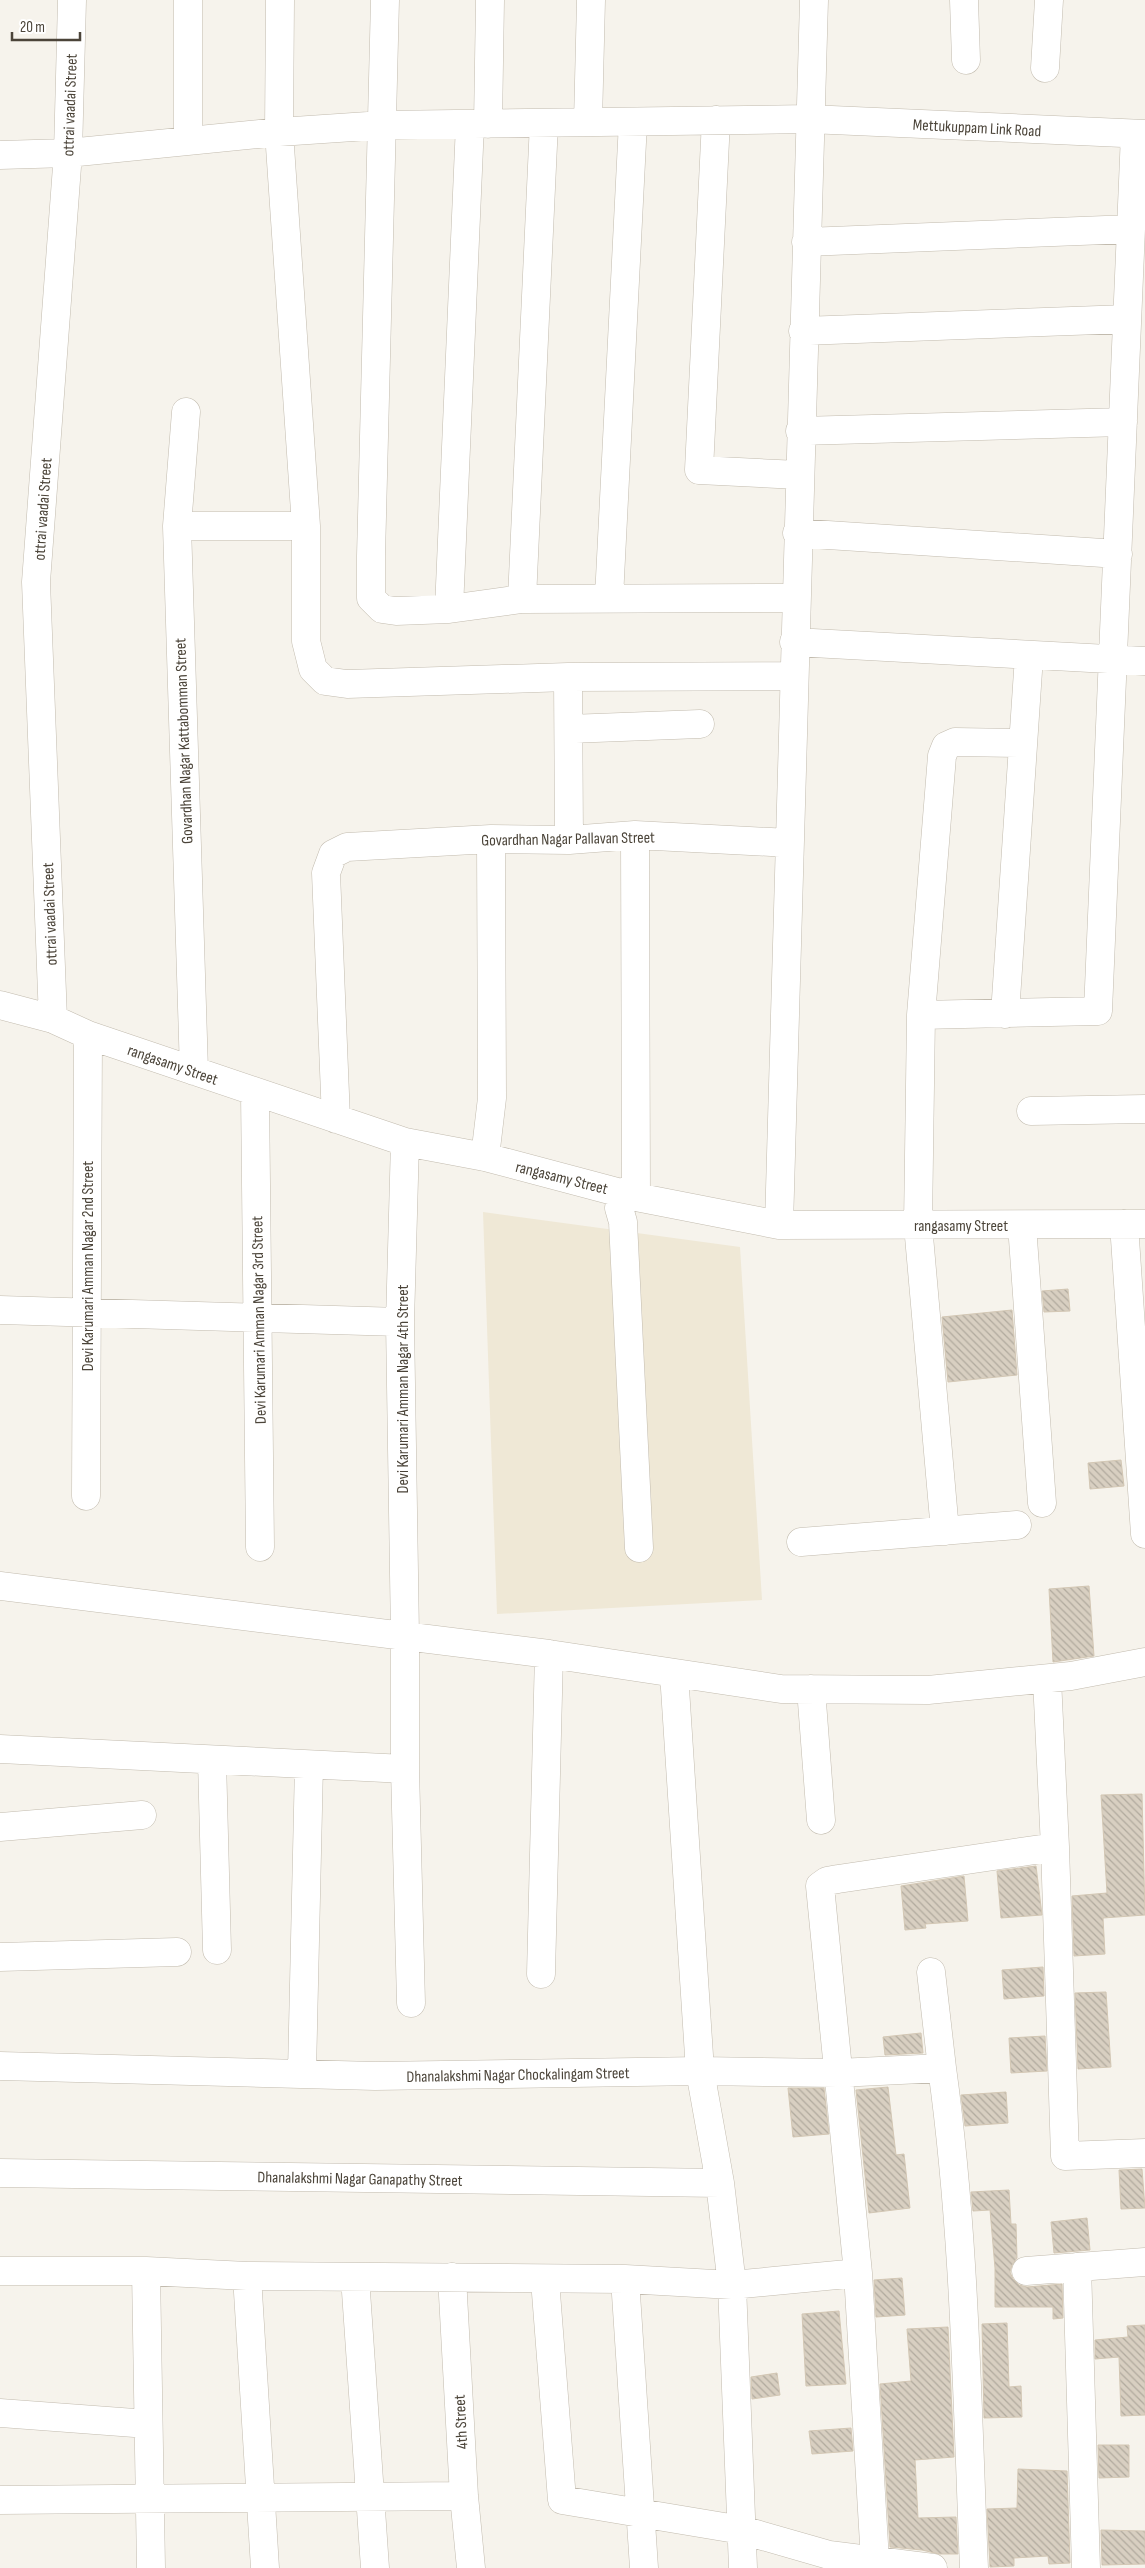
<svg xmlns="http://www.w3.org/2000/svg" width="1145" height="2568" font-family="'Sofia Sans Condensed',sans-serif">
<defs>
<pattern id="building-back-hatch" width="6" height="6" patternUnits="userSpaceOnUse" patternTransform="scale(1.25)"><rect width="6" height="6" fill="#d8cfc1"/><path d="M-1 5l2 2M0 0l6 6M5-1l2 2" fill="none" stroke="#b1aa9e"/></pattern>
</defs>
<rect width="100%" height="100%" fill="#f6f3ec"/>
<path fill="#efe8d6" d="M483 1212 740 1247 762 1600 497 1614Z"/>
<path fill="url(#building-back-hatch)" stroke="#d3c7b4" d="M1068 1289 1070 1311 1044 1312 1042 1291Z
M1012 1310 1017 1375 948 1382 942 1317Z
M1121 1460 1124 1486 1090 1489 1088 1463Z
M1089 1586 1094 1656 1053 1662 1049 1589Z
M1142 1794 1145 1915 1103 1918 1105 1954 1074 1956 1072 1896 1107 1893 1101 1795Z
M1036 1866 1042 1915 1001 1918 997 1871Z
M964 1876 968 1921 925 1924 926 1928 905 1930 901 1886Z
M1043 1967 1044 1996 1004 1999 1002 1970Z
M1106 1992 1111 2067 1078 2069 1075 1993Z
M921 2033 923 2053 885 2055 883 2037Z
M1045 2036 1047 2071 1011 2073 1009 2038Z
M888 2087 896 2155 904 2154 910 2208 869 2213 856 2090Z
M788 2088H824L829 2134 793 2137Z
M1006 2092 1008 2123 965 2126 961 2095Z
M1142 2169 1145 2208 1121 2209 1119 2170Z
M1009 2190 1011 2224H1016L1017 2258 1012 2265 1010 2272 1013 2279 1019 2285 1027 2287 1062 2284 1063 2318 1053 2319V2307H995V2268L990 2210 973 2211 971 2192Z
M1087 2218 1090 2250 1054 2253 1051 2222Z
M902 2278 905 2315 876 2317 874 2280Z
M839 2311 846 2384 806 2386 802 2314Z
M1007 2323 1009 2387 1021 2386 1022 2417 984 2418 982 2324Z
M1145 2325V2415L1121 2416 1119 2357 1095 2359V2340L1128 2337 1127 2326Z
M948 2327 954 2457 915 2460 918 2518 956 2517 958 2554H939L922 2550 890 2547 880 2384 911 2381 907 2329Z
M777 2373 780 2395 752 2399 751 2377Z
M851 2428 853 2451 812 2454 809 2431Z
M1098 2445H1129V2477L1099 2478Z
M1018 2469 1067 2471 1070 2563 1049 2564 1048 2556 1014 2558V2566L990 2567 987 2509 1017 2508Z
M1101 2530 1145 2531V2564L1102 2565Z"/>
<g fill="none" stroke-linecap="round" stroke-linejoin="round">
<g stroke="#c2bbae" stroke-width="29">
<path id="minor" d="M188 0V141
M280 0 279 132 306 526V641L313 669 325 681 347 684 568 677 794 676
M385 0 371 556V598L382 609 396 611 449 609 522 599 796 598
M964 0 966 60
M1045 68 1049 0
M716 120 699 470 799 475
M588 122 591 0
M488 124 490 0
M0 155 68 153 279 132 383 125 809 119 1145 134
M806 242 1131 229
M803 331 1127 319
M186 412 177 526 194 1071
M800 431 1123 422
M177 526H306
M797 533 1118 554
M609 598 633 122
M522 599 544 123
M449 609 470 124
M794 642 1145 661
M568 677 569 840
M569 729 700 724
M635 835 636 1197
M0 1005 53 1019 88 1035 405 1142 485 1157 636 1197 779 1225 1145 1224
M1005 1014 1029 656
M921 1015 1098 1011 1135 134
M53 1019 36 582 68 153 72 0
M255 1093 260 1547
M1031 1111 1145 1109
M336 1119 326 873 333 854 347 847 491 839 569 840 635 835 789 843
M405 1142 400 1322 405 1636V1769L411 2003
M485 1157 492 1098 491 839
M622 1192 619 1208 623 1222 639 1548
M1124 1224 1145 1534
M779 1225 814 0
M1022 1225 1042 1503
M0 1310 400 1322
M86 1496 88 1035
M945 1531 918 1225 921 1015 942 756 946 746 955 742 1023 743
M801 1542 1017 1525
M0 1586 549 1654 781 1689 928 1690 1071 1676 1145 1662
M674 1673 700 2071 720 2183 732 2285 743 2568
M1047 1679 1055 1847 1065 2156 1145 2153
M811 1689 821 1820
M0 1749 405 1769
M212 1760 217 1950
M0 1827 142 1815
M0 1957 177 1952
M931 1972 942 2068
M541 1974 549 1654
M0 2066 375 2076 700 2071 838 2073 942 2068C965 2234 967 2401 974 2568
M302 2072 309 1765
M0 2173 720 2183
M1077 2267 1086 2568
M0 2271H146L247 2276 625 2279 732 2285 858 2273
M146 2271 151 2568
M1026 2271 1145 2262
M247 2276 265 2568
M355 2277 375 2568
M452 2277 464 2496 471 2568
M625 2279 644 2568
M545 2280 562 2500 742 2530 829 2555 933 2568
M0 2413 148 2424
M0 2500 464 2496
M875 2561 858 2273 820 1886 827 1881 838 1879 1055 1847"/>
</g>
<use href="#minor" stroke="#fff" stroke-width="28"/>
</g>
<g text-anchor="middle" stroke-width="5" stroke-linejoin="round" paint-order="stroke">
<g font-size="16" fill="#4b4439" stroke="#fff">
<text transform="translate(69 105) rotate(-88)" y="6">ottrai vaadai Street</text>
<text transform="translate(977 127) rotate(3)" y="6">Mettukuppam Link Road</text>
<text transform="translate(42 509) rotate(-86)" y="6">ottrai vaadai Street</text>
<text transform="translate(183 741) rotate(-92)" y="6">Govardhan Nagar Kattabomman Street</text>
<text transform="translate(568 838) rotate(-1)" y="6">Govardhan Nagar Pallavan Street</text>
<text transform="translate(49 914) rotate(-92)" y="6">ottrai vaadai Street</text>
<text transform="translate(173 1064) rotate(19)" y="6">rangasamy Street</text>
<text transform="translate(562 1177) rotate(14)" y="6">rangasamy Street</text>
<text x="961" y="1231">rangasamy Street</text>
<text transform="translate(87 1266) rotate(-90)" y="6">Devi Karumari Amman Nagar 2nd Street</text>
<text transform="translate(258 1320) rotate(-91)" y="6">Devi Karumari Amman Nagar 3rd Street</text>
<text transform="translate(402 1389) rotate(-90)" y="6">Devi Karumari Amman Nagar 4th Street</text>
<text transform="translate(518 2074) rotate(-1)" y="6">Dhanalakshmi Nagar Chockalingam Street</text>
<text transform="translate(360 2178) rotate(1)" y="6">Dhanalakshmi Nagar Ganapathy Street</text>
<text transform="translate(460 2422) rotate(-93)" y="6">4th Street</text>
</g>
</g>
<path d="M12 32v8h68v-8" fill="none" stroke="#4b4439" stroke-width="2.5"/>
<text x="20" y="32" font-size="15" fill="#4b4439" stroke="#ffffff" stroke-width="4" paint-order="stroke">20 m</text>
</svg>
